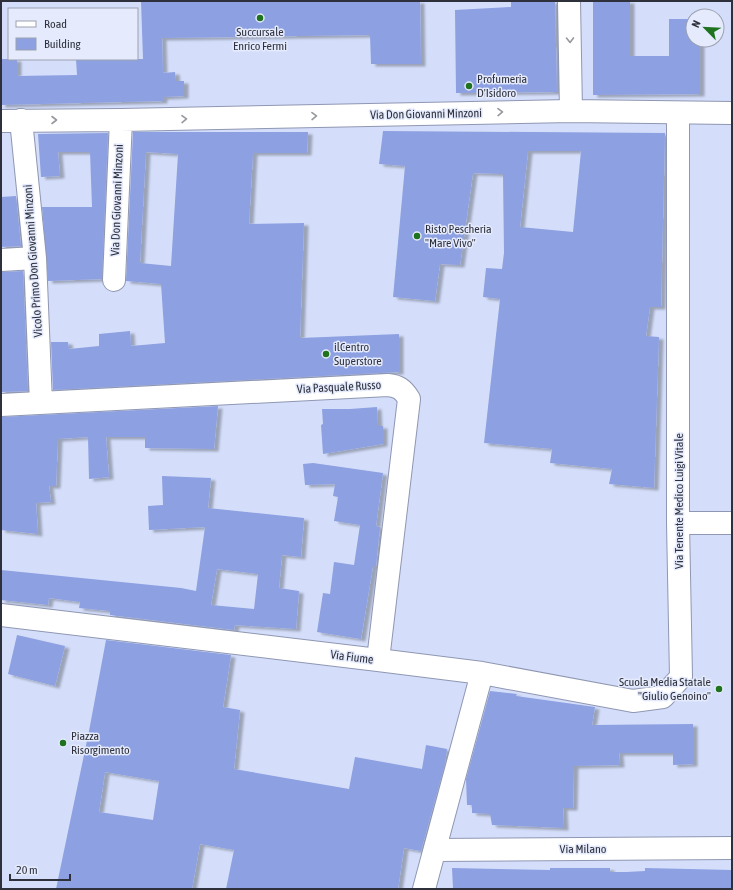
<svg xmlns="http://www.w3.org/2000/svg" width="733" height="890" font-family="'Asap Condensed',sans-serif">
<defs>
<filter id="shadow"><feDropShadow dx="4.5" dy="2.5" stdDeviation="1" flood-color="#0004"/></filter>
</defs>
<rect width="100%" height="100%" fill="#d4defa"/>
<path fill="#8da0e2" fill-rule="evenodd" filter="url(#shadow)" d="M141 1H420L421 64H371L370 35 162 38 163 73 175 72 176 81H184V96L163 97V101L1 105V59H17V76L77 75 76 59H143Z
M511 1H555L557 92 456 93 455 10 511 7Z
M593 1H630V56H669V19H693V40H700V94L593 95Z
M383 131 665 133 661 307H650L646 336 659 337 654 488 609 484 612 469 550 463 552 449 484 443 500 299 483 297 486 268 502 269 504 253 503 174 473 173 460 265 440 264 435 301 393 297 405 166 379 164ZM528 151H581L573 232 520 227Z
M133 132H308L307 153H253L249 224 304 223 300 338 399 334V372L53 390 51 342H68L69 349 99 346V334L130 331 131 346 165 343 161 284 126 281ZM146 152 178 154 171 266 140 263Z
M108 133 102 279 48 281 42 207H92L90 152H58L60 176 41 177 38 134Z
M16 196 21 246 1 247V197Z
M23 271 28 391 1 392V272Z
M218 406 214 449 145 448V437H106L109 477 89 479 88 437 58 439 56 486H49L51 502 36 503 38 534 1 530V417Z
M377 407 378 426H383V444L323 454 321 425 323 424 322 409H350Z
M313 463 383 473 376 526 380 527 376 566H373L361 639 317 632 323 593 330 594 334 562 354 565 360 525 334 521 338 497 333 496 335 484 305 485 303 464Z
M162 476 211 478 208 508 304 518 301 557 282 555 279 588 299 591 296 629 235 625 234 630 110 615V611L79 608 80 602 49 598 48 605 1 600V570L181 588 196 591 205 527 149 530 148 506 163 505ZM217 569 258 574 254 609 211 605Z
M17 635 65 646 55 686 8 674Z
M106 640 231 655 223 707 240 710 234 769 349 789 355 757 422 769 426 745 447 749 445 764 421 851 404 848 398 889H226L234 850 200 844 192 889H56L89 731ZM105 772 159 781 153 820 99 812Z
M490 691 517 694 516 696 595 707 592 725 693 724V764L673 765V753H619L620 765 574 766 573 808H563L564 828 492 825 490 814 472 813V805H467L466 779Z
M452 868 550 870V868H610V872H626L645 871V868L732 870V889H453Z"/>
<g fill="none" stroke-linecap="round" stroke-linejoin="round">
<g stroke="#8f97b2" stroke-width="24">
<path id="street" d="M569 1 571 111
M21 120 35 258 41 403
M1 121 121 120 571 111 732 113
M1 260 35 258
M114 280 121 120
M1 405 388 385C398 386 403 389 409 399L378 660
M678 523H732
M1 615 378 660 482 673 633 701 663 697 681 677 678 523V113
M435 850 732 848
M424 889 482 673"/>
</g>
<use href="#street" stroke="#fff" stroke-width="22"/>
</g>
<defs><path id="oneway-chevron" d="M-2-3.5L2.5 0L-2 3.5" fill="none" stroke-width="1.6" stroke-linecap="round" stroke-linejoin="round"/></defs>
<g stroke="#96989e">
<use href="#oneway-chevron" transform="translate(570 40) rotate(89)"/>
<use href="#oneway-chevron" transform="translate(500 112) rotate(-1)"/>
<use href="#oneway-chevron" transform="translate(314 116) rotate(-1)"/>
<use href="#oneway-chevron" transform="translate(184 119) rotate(-1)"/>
<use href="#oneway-chevron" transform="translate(54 120)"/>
</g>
<g fill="#1f731e" stroke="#e5ebfd" stroke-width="1.5">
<circle cx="260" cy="18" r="4"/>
<circle cx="469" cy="86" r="4"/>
<circle cx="417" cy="236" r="4"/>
<circle cx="326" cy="354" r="4"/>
<circle cx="719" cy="689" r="4"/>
<circle cx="63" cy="743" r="4"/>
</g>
<g text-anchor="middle" stroke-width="3" stroke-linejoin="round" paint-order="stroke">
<g font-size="12" fill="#2e313c" stroke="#e5ebfd" text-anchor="start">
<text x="260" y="36" text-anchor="middle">Succursale<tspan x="260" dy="14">Enrico Fermi</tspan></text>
<text x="477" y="83">Profumeria<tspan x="477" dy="14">D'Isidoro</tspan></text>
<text x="425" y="233">Risto Pescheria<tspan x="425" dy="14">"Mare Vivo"</tspan></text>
<text x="334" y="351">ilCentro<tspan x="334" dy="14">Superstore</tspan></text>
<text x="711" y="686" text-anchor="end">Scuola Media Statale<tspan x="711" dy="14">"Giulio Genoino"</tspan></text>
<text x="71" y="740">Piazza<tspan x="71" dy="14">Risorgimento</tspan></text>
</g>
<g font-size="12" fill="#2e313c" stroke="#e5ebfd">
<text transform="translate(426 114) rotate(-1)" y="4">Via Don Giovanni Minzoni</text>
<text transform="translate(117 200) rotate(-88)" y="4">Via Don Giovanni Minzoni</text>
<text transform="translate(33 261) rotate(-94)" y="4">Vicolo Primo Don Giovanni Minzoni</text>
<text transform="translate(339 387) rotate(-3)" y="4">Via Pasquale Russo</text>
<text transform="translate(679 501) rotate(-90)" y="4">Via Tenente Medico Luigi Vitale</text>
<text transform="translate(352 657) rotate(7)" y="4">Via Fiume</text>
<text x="583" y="853">Via Milano</text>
</g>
</g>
<rect width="733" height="890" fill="none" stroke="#2e313c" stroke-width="4"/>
<rect x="8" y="8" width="130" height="52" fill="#e5ebfd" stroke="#9ca1b0"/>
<rect x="16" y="21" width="20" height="6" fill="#ffffff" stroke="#9ca1b0"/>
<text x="44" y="28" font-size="12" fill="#2e313c">Road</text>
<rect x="16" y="38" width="20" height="12" fill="#8da0e2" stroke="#9ca1b0"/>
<text x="44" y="48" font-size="12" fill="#2e313c">Building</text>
<g transform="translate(705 28) rotate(294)"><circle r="19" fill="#e5ebfd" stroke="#9ca1b0"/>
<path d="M0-3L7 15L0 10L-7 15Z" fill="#1f731e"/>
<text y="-6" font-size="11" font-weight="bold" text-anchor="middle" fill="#2e313c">N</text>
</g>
<path d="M10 874v6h60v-6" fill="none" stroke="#2e313c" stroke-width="2"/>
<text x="16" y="874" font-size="12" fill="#2e313c" stroke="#e5ebfd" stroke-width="3" paint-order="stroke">20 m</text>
</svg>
